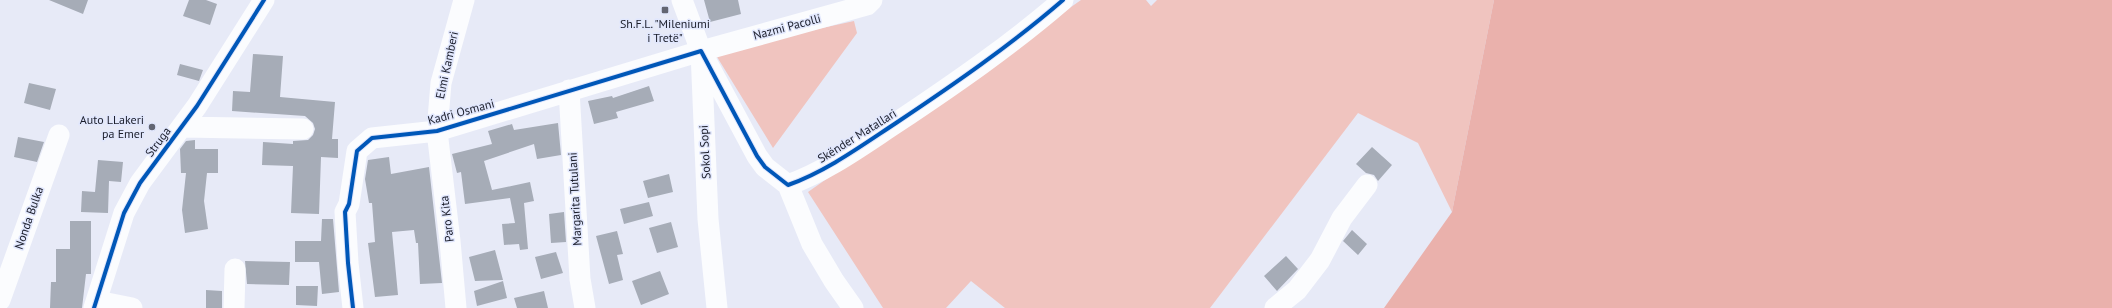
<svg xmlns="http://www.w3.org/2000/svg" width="2112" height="308" font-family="'PT Sans',sans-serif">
<rect width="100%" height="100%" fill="#e7eaf7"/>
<path fill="#f0c4bf" d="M1081 0H1146L1151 6 1157 0H1494L1452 212 1418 143 1358 113 1210 308H1005L971 281 946 308H883L808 192Z
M854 21 857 33 773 148 714 52Z"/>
<path fill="#eab1ac" d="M1494 0H2112V308H1384L1452 212Z"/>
<path fill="#a6acb7" d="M49 0H88L83 14Z
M189 0H206L217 4 210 25 183 16Z
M704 0H738L741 14 710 22Z
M253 54 283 56 280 97 335 102 332 139H338V158L321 157 319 214 291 213 293 166 262 165 263 142 293 144V141L308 140 313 135 315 129 313 123 305 116 232 111 233 91 250 92Z
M180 64 203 70 199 81 177 75Z
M29 83 56 89 50 110 24 103Z
M649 86 654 101 616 112 618 118 594 124 588 101 612 96 613 98Z
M558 123 561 155 537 159 534 144 484 161 492 190 530 182 534 201 524 203 528 249 520 250 519 244 504 245 502 224 515 223 510 198 465 204 461 172 457 173 452 154 492 144 488 131 512 124 514 130Z
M18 137 44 142 37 162 14 157Z
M195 140V149H218V173H207L204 201 208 229 185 233 182 210 186 173H181L180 149 186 141Z
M1372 147 1392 165 1378 181 1374 175 1366 173 1356 164Z
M389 157 391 174 429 167 442 283 420 284 418 243H416L414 230 392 232 398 295 375 297 368 243 375 242 372 203H369L365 179 368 160Z
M98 160 123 162 121 182 109 181 108 213 81 212 82 191 95 192Z
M669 174 673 192 648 198 643 181Z
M649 202 653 216 624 224 620 209Z
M564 212 566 242 551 243 549 214Z
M322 219H333L339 292 322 294 319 262H295V241H321Z
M70 221H91V274H86L82 308H50L51 282H56V249H70Z
M671 222 678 247 657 253 649 228Z
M1352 230 1367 244 1358 255 1343 241Z
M617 231 623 254 617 255 623 280 609 284 596 236Z
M495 250 503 280 475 281 469 257Z
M556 252 563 273 541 279 535 257Z
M1286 256 1298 269 1277 291 1264 276Z
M245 261 290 262 289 285 247 284Z
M660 271 669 294 641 305 632 281Z
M503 281 507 298 477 306 474 291Z
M296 286H318L317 306 296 305Z
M206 290 222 291V308H206Z
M544 291 548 308H517L514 298Z"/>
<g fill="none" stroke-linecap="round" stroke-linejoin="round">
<path stroke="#fbfcfe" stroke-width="21" d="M682 0 701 51 708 219 717 308
M704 57 757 156 765 167 788 185 812 244 834 281 853 308
M569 90 580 279 585 308
M182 127 303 129
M788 185C827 171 861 146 896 123 953 85 1011 45 1063 0
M0 300 59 135
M97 301 132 308
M94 308 124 213 140 183 197 106 264 0
M234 308 235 269
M353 308 348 263 345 212 349 204 357 151 372 138 437 131 701 51 867 5 872 0
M456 308 450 241 437 131 441 83 464 0
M1275 308 1297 290 1320 260 1342 218 1367 185"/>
<g stroke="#e1e7fd" stroke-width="6">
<path id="cycleway" d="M94 308 124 213 140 183 197 106 264 0
M353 308 348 263 345 212 349 204 357 151 372 138 437 131 701 51 757 156 765 167 788 185C827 171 861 146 896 123 953 85 1011 45 1063 0"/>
</g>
<use href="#cycleway" stroke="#0057b8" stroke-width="4"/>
</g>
<g fill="#626572" stroke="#e1e7fd" stroke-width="1.5">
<rect x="661" y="6" width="8" height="8" rx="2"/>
<circle cx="152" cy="127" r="4"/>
</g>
<g text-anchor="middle" stroke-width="3" stroke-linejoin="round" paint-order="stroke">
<g font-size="12" fill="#1a1d2a" stroke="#e1e7fd">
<text x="665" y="28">Sh.F.L. "Mileniumi<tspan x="665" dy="14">i Tretë"</tspan></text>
<text x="144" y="124" text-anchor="end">Auto LLakeri<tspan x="144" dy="14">pa Emer</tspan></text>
</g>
<g font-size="12" fill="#1a1d2a" stroke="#e1e7fd">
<text transform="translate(787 27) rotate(-15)" y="4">Nazmi Pacolli</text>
<text transform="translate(447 65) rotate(-78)" y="4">Elmi Kamberi</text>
<text transform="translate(461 112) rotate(-15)" y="4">Kadri Osmani</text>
<text transform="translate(857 136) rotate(-32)" y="4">Skënder Matallari</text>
<text transform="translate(158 142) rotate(-53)" y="4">Struga</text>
<text transform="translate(705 152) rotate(-93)" y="4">Sokol Sopi</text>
<text transform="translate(575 199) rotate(-93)" y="4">Margarita Tutulani</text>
<text transform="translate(29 218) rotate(-71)" y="4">Nonda Bulka</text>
<text transform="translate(447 219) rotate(-97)" y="4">Paro Kita</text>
</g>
</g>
</svg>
